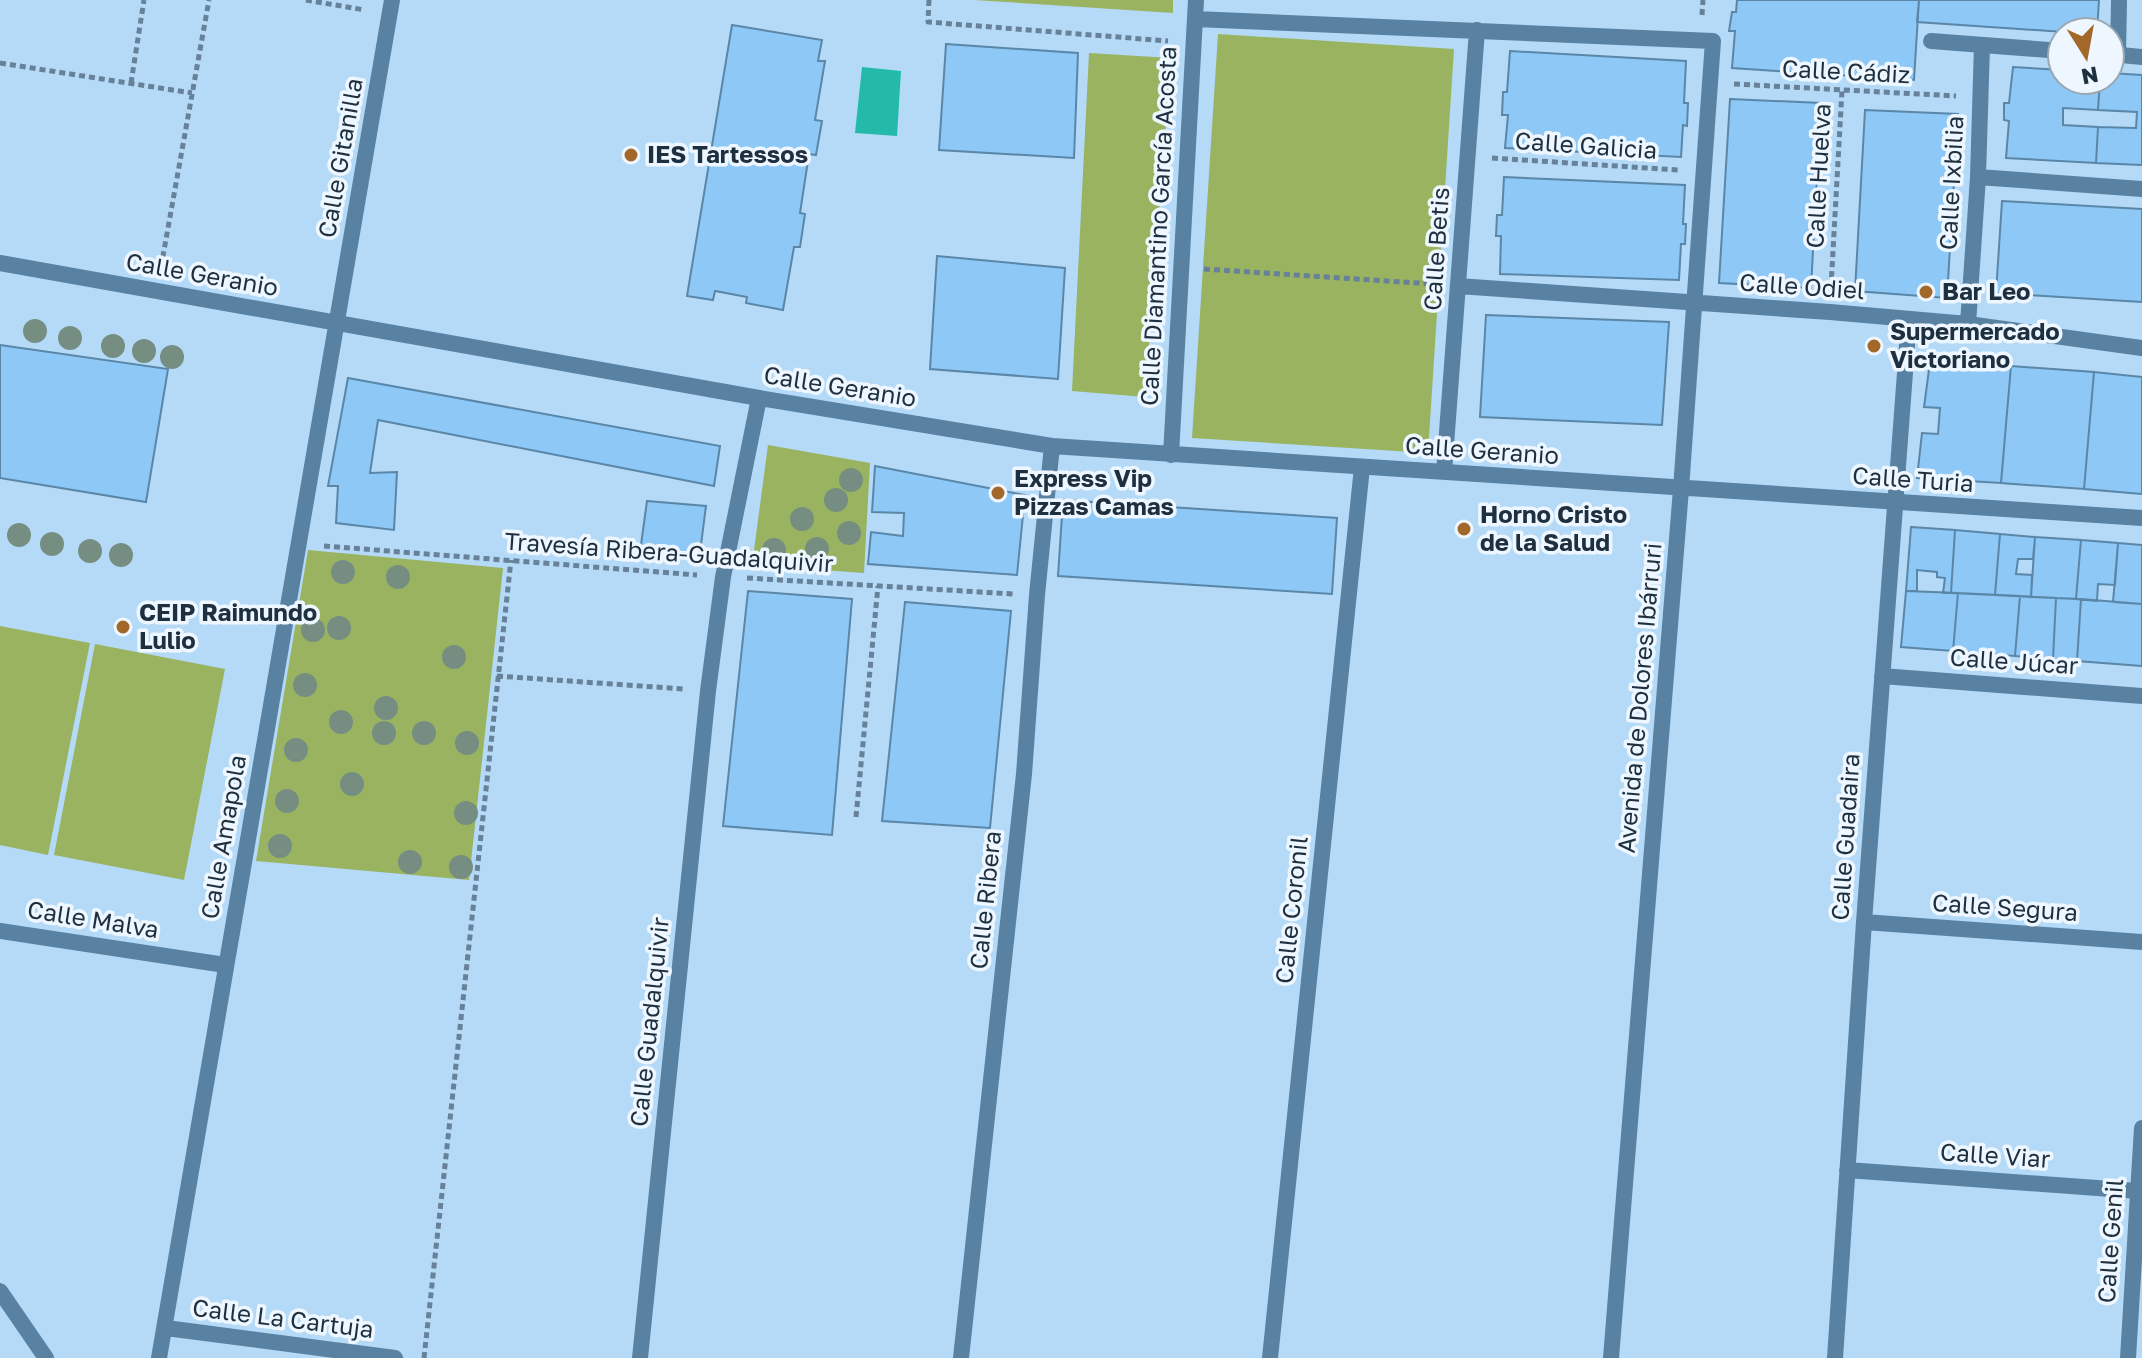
<svg xmlns="http://www.w3.org/2000/svg" width="2142" height="1358" font-family="'Golos Text',sans-serif">
<rect width="100%" height="100%" fill="#b5daf8"/>
<path fill="#99b361" d="M974 0H1173V13Z
M1218 34 1454 49 1428 453 1192 438Z
M1089 53 1171 58 1145 397 1072 391Z
M768 445 870 463 864 573 752 565Z
M308 550 503 568 469 880 256 861Z
M0 626 90 643 48 855 0 845Z
M95 644 225 669 184 880 54 855Z"/>
<path fill="#24baaa" d="M862 67 901 71 897 136 855 133Z"/>
<path fill="#8dc8f7" stroke="#5a86a8" stroke-width="2" d="M1737 0H1919L1914 80 1732 68 1735 31H1729L1732 12H1736Z
M1919 0H2099L2097 32H2064L1917 22Z
M732 25 822 40 818 61H825L815 120 822 121 816 155 809 154 800 213 805 214 800 247H794L783 310 746 303 747 297 715 291 713 300 687 296Z
M946 44 1078 53 1074 158 939 150Z
M1510 51 1686 61 1684 103H1688L1687 126 1683 125 1681 157 1505 148 1508 115H1502L1503 92H1507Z
M2013 67 2062 70V80H2100L2098 110 2063 108V125L2098 127 2096 163 2006 158 2009 121 2004 120V103H2009Z
M2110 73 2142 75V165L2096 163 2098 127 2136 128 2137 112 2098 110 2100 80H2110Z
M1730 99 1821 103 1811 288 1719 283Z
M1865 110 1958 114 1947 298 1855 291Z
M1504 177 1685 185 1683 224H1686L1685 244H1681L1679 280 1500 274 1501 236H1496L1497 215H1502Z
M2002 201 2142 209V302L1996 293Z
M937 256 1065 268 1058 379 930 369Z
M1486 315 1669 322 1662 425 1480 417Z
M0 345 168 369 146 502 0 478Z
M1930 362 2011 366 2001 483 1917 478 1922 433 1938 434 1940 408 1924 407Z
M2011 366 2094 372 2084 489 2001 483Z
M2094 372 2142 377V494L2084 489Z
M348 378 720 446 714 486 378 420 370 473 397 472 394 530 336 523 338 486H328Z
M875 466 1025 495 1017 575 868 564 871 532 903 536 904 513 872 512Z
M1063 500 1337 518 1332 594 1058 576Z
M647 501 706 506 699 560 640 552Z
M1911 527 1955 530 1951 593H1943L1945 578 1937 577V572L1917 570V591H1906Z
M1955 530 2000 534 1995 595 1951 593Z
M2000 534 2035 537 2033 559H2018L2016 574 2032 575 2031 597 1995 595Z
M2035 537 2081 540 2076 599 2031 597Z
M2081 540 2118 543 2115 585 2098 584 2097 601 2076 599Z
M2118 543 2142 545V604L2113 602Z
M748 591 852 599 832 835 723 826Z
M1906 591 1958 593 1953 651 1901 647Z
M1958 593 2020 596 2015 656 1953 651Z
M2020 596 2056 598 2053 659 2015 656Z
M2056 598 2081 599 2077 661 2053 659Z
M2081 599 2142 604V666L2077 661Z
M905 602 1011 611 990 828 882 821Z"/>
<g fill="none" stroke-linecap="round" stroke-linejoin="round">
<path stroke="#668198" stroke-width="5" stroke-dasharray="6 4" stroke-linecap="butt" d="M306 0 365 10
M929 0 928 22 1168 41
M1702 15 1703 0
M0 63 192 93
M131 83 144 0
M1734 84 1956 96
M1492 158 1678 170
M161 267 209 0
M1204 269 1433 284
M1831 287 1842 90
M324 546 697 575
M747 578 1013 594
M497 676 684 689
M856 817 878 586
M424 1358 511 560"/>
<path stroke="#5981a2" stroke-width="16" d="M1195 19 1713 41 1681 489 1611 1358
M1931 41 2062 51
M2110 54 2142 57
M2118 55 2119 0
M1978 177 2142 189
M0 263 759 398 1052 446 2142 518
M1458 286 1830 312 1968 324 2142 348
M1968 324 1978 177 1982 45
M1171 455 1196 0
M1444 472 1477 30
M1882 676 2142 696
M1864 922 2142 942
M0 931 225 965
M1847 1170 2138 1191
M0 1291 46 1358
M166 1328 395 1358
M159 1358 392 0
M640 1358 708 691 723 577 759 398
M961 1358 1024 774 1037 595 1052 446
M1270 1358 1362 467
M1835 1358 1864 922 1909 319
M2128 1358 2142 1128"/>
</g>
<g fill="#768e82">
<circle cx="35" cy="331" r="12"/>
<circle cx="70" cy="338" r="12"/>
<circle cx="113" cy="346" r="12"/>
<circle cx="144" cy="351" r="12"/>
<circle cx="172" cy="357" r="12"/>
<circle cx="851" cy="480" r="12"/>
<circle cx="836" cy="500" r="12"/>
<circle cx="802" cy="519" r="12"/>
<circle cx="849" cy="533" r="12"/>
<circle cx="19" cy="535" r="12"/>
<circle cx="52" cy="544" r="12"/>
<circle cx="817" cy="549" r="12"/>
<circle cx="774" cy="550" r="12"/>
<circle cx="90" cy="551" r="12"/>
<circle cx="121" cy="555" r="12"/>
<circle cx="343" cy="572" r="12"/>
<circle cx="398" cy="577" r="12"/>
<circle cx="339" cy="628" r="12"/>
<circle cx="313" cy="630" r="12"/>
<circle cx="454" cy="657" r="12"/>
<circle cx="305" cy="685" r="12"/>
<circle cx="386" cy="708" r="12"/>
<circle cx="341" cy="722" r="12"/>
<circle cx="384" cy="733" r="12"/>
<circle cx="424" cy="733" r="12"/>
<circle cx="467" cy="743" r="12"/>
<circle cx="296" cy="750" r="12"/>
<circle cx="352" cy="784" r="12"/>
<circle cx="287" cy="801" r="12"/>
<circle cx="466" cy="813" r="12"/>
<circle cx="280" cy="846" r="12"/>
<circle cx="410" cy="862" r="12"/>
<circle cx="461" cy="867" r="12"/>
</g>
<g fill="#a36829" stroke="#eef7ff" stroke-width="3">
<circle cx="631" cy="155" r="8"/>
<circle cx="1926" cy="292" r="8"/>
<circle cx="1874" cy="346" r="8"/>
<circle cx="998" cy="493" r="8"/>
<circle cx="1464" cy="529" r="8"/>
<circle cx="123" cy="627" r="8"/>
</g>
<g text-anchor="middle" stroke-width="7" stroke-linejoin="round" paint-order="stroke">
<g font-size="24" fill="#1e303f" stroke="#eef7ff">
<text transform="translate(1846 72) rotate(3)" y="8">Calle Cádiz</text>
<text transform="translate(1586 146) rotate(4)" y="8">Calle Galicia</text>
<text transform="translate(341 158) rotate(-80)" y="8">Calle Gitanilla</text>
<text transform="translate(1819 176) rotate(-87)" y="8">Calle Huelva</text>
<text transform="translate(1952 183) rotate(-87)" y="8">Calle Ixbilia</text>
<text transform="translate(1159 226) rotate(-87)" y="8">Calle Diamantino García Acosta</text>
<text transform="translate(1437 249) rotate(-86)" y="8">Calle Betis</text>
<text transform="translate(202 275) rotate(10)" y="8">Calle Geranio</text>
<text transform="translate(1802 287) rotate(4)" y="8">Calle Odiel</text>
<text transform="translate(840 387) rotate(9)" y="8">Calle Geranio</text>
<text transform="translate(1482 451) rotate(4)" y="8">Calle Geranio</text>
<text transform="translate(1913 480) rotate(4)" y="8">Calle Turia</text>
<text transform="translate(669 553) rotate(4)" y="8">Travesía Ribera-Guadalquivir</text>
<text transform="translate(2014 662) rotate(4)" y="8">Calle Júcar</text>
<text transform="translate(1640 698) rotate(-85)" y="8">Avenida de Dolores Ibárruri</text>
<text transform="translate(224 837) rotate(-80)" y="8">Calle Amapola</text>
<text transform="translate(1846 837) rotate(-86)" y="8">Calle Guadaira</text>
<text transform="translate(986 900) rotate(-84)" y="8">Calle Ribera</text>
<text transform="translate(2005 908) rotate(4)" y="8">Calle Segura</text>
<text transform="translate(1292 910) rotate(-84)" y="8">Calle Coronil</text>
<text transform="translate(93 920) rotate(9)" y="8">Calle Malva</text>
<text transform="translate(650 1022) rotate(-84)" y="8">Calle Guadalquivir</text>
<text transform="translate(1995 1156) rotate(4)" y="8">Calle Viar</text>
<text transform="translate(2111 1241) rotate(-86)" y="8">Calle Genil</text>
<text transform="translate(283 1319) rotate(7)" y="8">Calle La Cartuja</text>
</g>
<g font-size="24" font-weight="bold" fill="#1e303f" stroke="#eef7ff" text-anchor="start">
<text x="647" y="163">IES Tartessos</text>
<text x="1942" y="300">Bar Leo</text>
<text x="1890" y="340">Supermercado<tspan x="1890" dy="28">Victoriano</tspan></text>
<text x="1014" y="487">Express Vip<tspan x="1014" dy="28">Pizzas Camas</tspan></text>
<text x="1480" y="523">Horno Cristo<tspan x="1480" dy="28">de la Salud</tspan></text>
<text x="139" y="621">CEIP Raimundo<tspan x="139" dy="28">Lulio</tspan></text>
</g>
</g>
<g transform="translate(2086 56) rotate(169)"><circle r="38" fill="#eef7ff" stroke="#9ba7b2" stroke-width="2"/>
<path d="M0-6L14 30L0 20L-14 30Z" fill="#a36829"/>
<text y="-12" font-size="22" font-weight="bold" text-anchor="middle" fill="#1e303f">N</text>
</g>
</svg>
